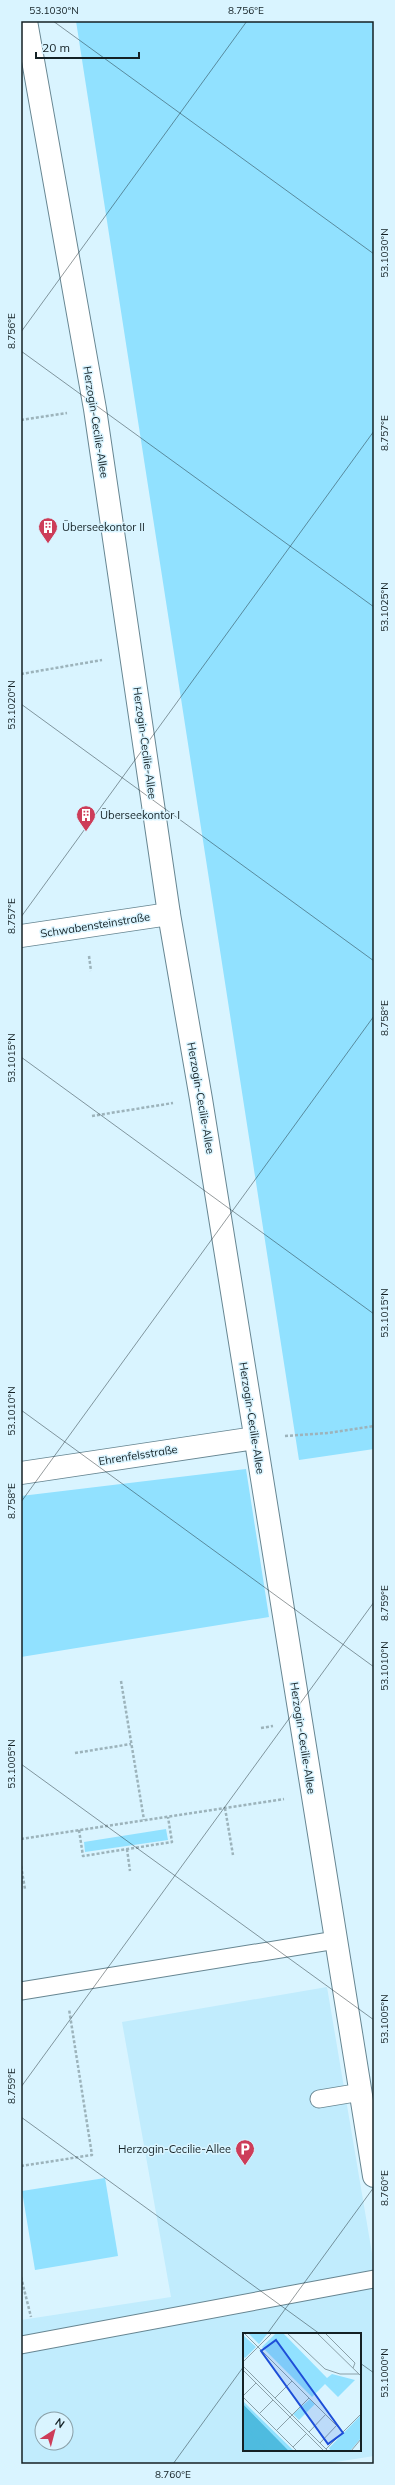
<svg xmlns="http://www.w3.org/2000/svg" width="395" height="2485" font-family="Mulish,sans-serif">
<rect width="100%" height="100%" fill="#d9f4ff"/>
<path fill="#c1ecfd" fill-rule="evenodd" d="M327 1987 374 2265V2456L323 2464H21V2320L171 2297 122 2022ZM244 2334H360V2450H244ZM42 2419H66V2443H42Z"/>
<path fill="#91e1ff" d="M76 21H374V1449L299 1460Z
M246 1469 269 1617 21 1657V1496Z
M166 1829 168 1840 85 1852 84 1842Z
M105 2178 118 2256 35 2270 22 2191Z"/>
<g fill="none" stroke-linecap="round" stroke-linejoin="round">
<g stroke="#678692" stroke-width="19">
<path id="service" d="M21 1991 336 1940
M319 2099 361 2092
M21 2345 374 2279"/>
</g>
<g stroke="#678692" stroke-width="24">
<path id="pedestrian" d="M21 936 169 914"/>
</g>
<g stroke="#678692" stroke-width="24">
<path id="minor" d="M26 21 95 409 169 914 201 1099 374 2176
M21 1473 255 1438"/>
</g>
<path stroke="#9cb3bb" stroke-width="2.5" stroke-dasharray="3 2" stroke-linecap="butt" d="M21 420 67 413
M21 674 102 660
M89 956 91 971
M92 1116 173 1103
M285 1436 328 1433 374 1426
M121 1681 144 1820
M261 1728 273 1726
M75 1753 131 1744
M225 1808 233 1855
M79 1830 83 1856 172 1842 168 1817
M21 1839 284 1799
M127 1849 130 1871
M21 1866 25 1889
M21 2166 92 2155 69 2009
M21 2277 31 2317"/>
<use href="#service" stroke="#fff" stroke-width="17"/>
<use href="#pedestrian" stroke="#fff" stroke-width="22"/>
<use href="#minor" stroke="#fff" stroke-width="22"/>
</g>
<path fill="none" stroke="#142125" stroke-width="1" stroke-opacity="0.45" d="M53 21 374 254M21 332 247 21M21 351 374 607M21 704 374 961M21 917 374 431M21 1057 374 1314M21 1410 374 1667M21 1502 374 1016M21 1764 374 2020M21 2087 374 1602M21 2117 320 2334M267 2334 374 2187M360 2363 374 2373M173 2464 244 2366"/>
<defs>
<g id="building-pin" transform="scale(1)"><path d="M0 17L-7.5 6A9.5 9.5 0 1 1 7.5 6Z" fill="#cd3d59" stroke="#d9f4ff"/><path d="M-4-6H4V6H1V3H-1V6H-4ZM-2.5-4.3h1.7v1.8h-1.7ZM.8-4.3h1.7v1.8H.8ZM-2.5-1h1.7V.8h-1.7ZM.8-1h1.7V.8H.8Z" fill="#fff"/></g>
<g id="parking-pin" transform="scale(1)"><path d="M0 17L-7.5 6A9.5 9.5 0 1 1 7.5 6Z" fill="#cd3d59" stroke="#d9f4ff"/><path d="M-3.5-5.5H1a3.5 3.5 0 0 1 0 7H-1V5.5H-3.5ZM-1-3.4V-.6H.8a1.4 1.4 0 0 0 0-2.8Z" fill="#fff"/></g>
</defs>
<g fill-rule="evenodd">
<use href="#building-pin" x="48" y="527"/>
<use href="#building-pin" x="86" y="815"/>
<use href="#parking-pin" x="245" y="2149"/>
</g>
<g text-anchor="middle" stroke-width="3" stroke-linejoin="round" paint-order="stroke">
<g font-size="11" fill="#142125" stroke="#d9f4ff">
<text transform="translate(96 422) rotate(81)" y="4">Herzogin-Cecilie-Allee</text>
<text transform="translate(145 743) rotate(82)" y="4">Herzogin-Cecilie-Allee</text>
<text transform="translate(95 925) rotate(-9)" y="4">Schwabensteinstraße</text>
<text transform="translate(201 1098) rotate(80)" y="4">Herzogin-Cecilie-Allee</text>
<text transform="translate(252 1418) rotate(81)" y="4">Herzogin-Cecilie-Allee</text>
<text transform="translate(138 1455) rotate(-9)" y="4">Ehrenfelsstraße</text>
<text transform="translate(303 1738) rotate(81)" y="4">Herzogin-Cecilie-Allee</text>
</g>
<g font-size="11" fill="#142125" stroke="#d9f4ff" text-anchor="start">
<text x="62" y="531">Überseekontor II</text>
<text x="100" y="819">Überseekontor I</text>
<text x="231" y="2153" text-anchor="end">Herzogin-Cecilie-Allee</text>
</g>
</g>
<g transform="translate(243 2333)">
<rect width="118" height="118" fill="#d9f4ff"/>
<path d="M5 0H25L16 11ZM33 0H40L84 45 89 41 112 47 95 64 82 51 69 64 19 14ZM0 2 13 14 2 25 0 23ZM67 66 72 71 56 87 50 81ZM0 68 14 82 51 118H46L0 71ZM118 82V105L107 118H88L86 115Z" fill="#91e1ff"/>
<path d="M0 71 46 118H0Z" fill="#4ebbdf"/>
<path fill="none" stroke="#4ebbdf" stroke-width="2" d="M0 91 25 118"/>
<path fill="none" stroke="#8aa0a8" stroke-width="1" d="M1 0 100 99M44 0 82 36 97 41H116M74 0 118 43M82 0 112 30 110 35M0 29 29 0M0 33 85 118M0 37 81 118M0 63 13 50M0 64 54 118M32 65 49 48M16 81 30 67M33 98 66 65M66 99 83 81M77 110 94 92M50 114 63 101M83 116 118 81M108 118 118 106"/>
<path fill="#1d4ed8" fill-opacity="0.15" stroke="#1d4ed8" stroke-width="2" d="M33 7 100 100 85 111 18 18Z"/>
<rect width="118" height="118" fill="none" stroke="#142125" stroke-width="2"/>
</g>
<rect width="395" height="2485" fill="none" stroke="#d9f4ff" stroke-width="44"/>
<g transform="translate(54 2431) rotate(36)"><circle r="19" fill="#d9f4ff" stroke="#8aa0a8"/>
<path d="M0-3L7 15L0 10L-7 15Z" fill="#cd3d59"/>
<text y="-6" font-size="11" font-weight="bold" text-anchor="middle" fill="#142125">N</text>
</g>
<path d="M36 52v6h103v-6" fill="none" stroke="#142125" stroke-width="2"/>
<text x="42" y="52" font-size="12" fill="#142125" stroke="#d9f4ff" stroke-width="3" paint-order="stroke">20 m</text>
<rect x="22" y="22" width="351" height="2441" fill="none" stroke="#142125" stroke-width="1.5"/>
<g font-size="10" text-anchor="middle" fill="#142125">
<text x="54" y="14">53.1030°N</text>
<text x="246" y="14">8.756°E</text>
<text transform="translate(384 253) rotate(-90)" y="4">53.1030°N</text>
<text transform="translate(11 331) rotate(-90)" y="4">8.756°E</text>
<text transform="translate(384 433) rotate(-90)" y="4">8.757°E</text>
<text transform="translate(384 607) rotate(-90)" y="4">53.1025°N</text>
<text transform="translate(11 705) rotate(-90)" y="4">53.1020°N</text>
<text transform="translate(11 916) rotate(-90)" y="4">8.757°E</text>
<text transform="translate(384 1018) rotate(-90)" y="4">8.758°E</text>
<text transform="translate(11 1058) rotate(-90)" y="4">53.1015°N</text>
<text transform="translate(384 1313) rotate(-90)" y="4">53.1015°N</text>
<text transform="translate(11 1411) rotate(-90)" y="4">53.1010°N</text>
<text transform="translate(11 1501) rotate(-90)" y="4">8.758°E</text>
<text transform="translate(384 1603) rotate(-90)" y="4">8.759°E</text>
<text transform="translate(384 1666) rotate(-90)" y="4">53.1010°N</text>
<text transform="translate(11 1764) rotate(-90)" y="4">53.1005°N</text>
<text transform="translate(384 2019) rotate(-90)" y="4">53.1005°N</text>
<text transform="translate(11 2086) rotate(-90)" y="4">8.759°E</text>
<text transform="translate(384 2188) rotate(-90)" y="4">8.760°E</text>
<text transform="translate(384 2373) rotate(-90)" y="4">53.1000°N</text>
<text x="173" y="2478">8.760°E</text>
</g>
</svg>
